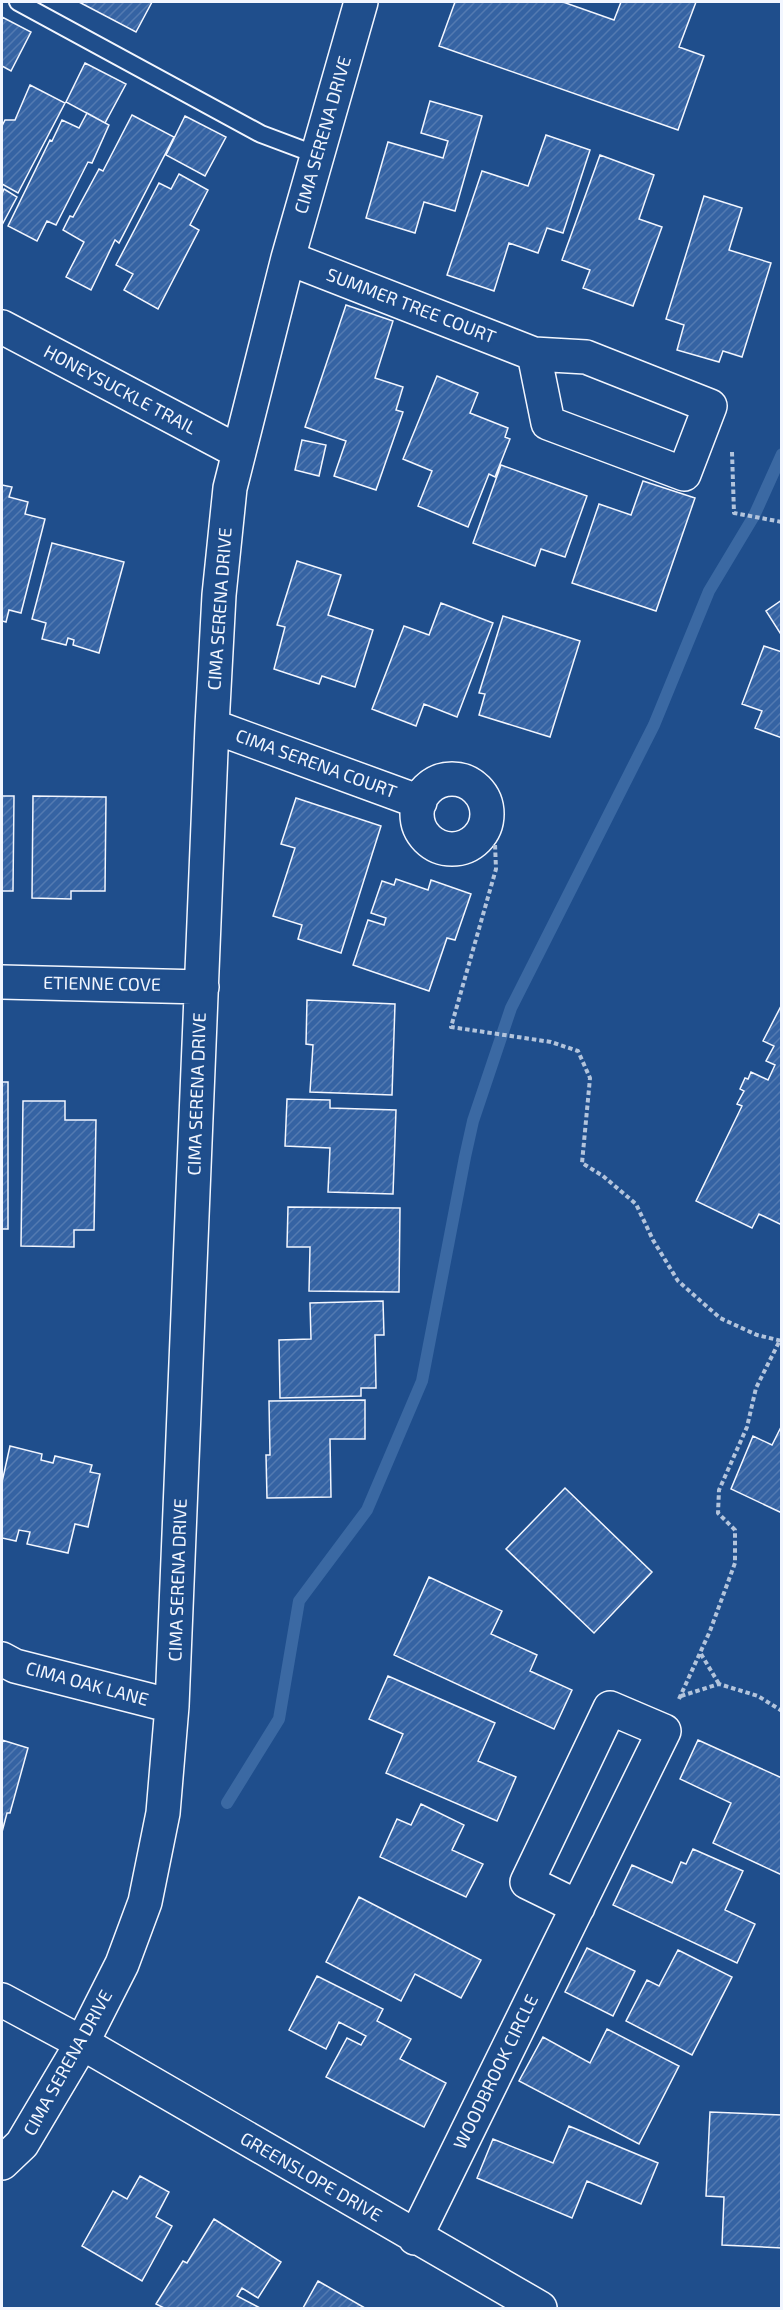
<svg xmlns="http://www.w3.org/2000/svg" width="783" height="2310" font-family="'Exo 2',sans-serif">
<defs>
<pattern id="building-hatch" width="6" height="6" patternUnits="userSpaceOnUse" patternTransform="scale(1.5)"><rect width="6" height="6" fill="#3563a3"/><path d="M-1 1l2-2M0 6l6-6M5 7l2-2" fill="none" stroke="#537ab1"/></pattern>
</defs>
<rect width="100%" height="100%" fill="#1f4e8c"/>
<g fill="none" stroke-linecap="round" stroke-linejoin="round">
<path stroke="#3b69a3" stroke-width="12" d="M227 1803 279 1719 299 1601 367 1510 422 1381 465 1157 473 1121 511 1008 654 725 709 591 754 516 782 454"/>
</g>
<path fill="url(#building-hatch)" stroke="#f2f6ff" stroke-width="1.5" d="M79 2H152L136 32Z
M455 2H563L614 20 621 2H696L679 47 704 56 678 130 439 46Z
M2 17 31 32 11 71 2 66Z
M85 63 126 84 105 123 66 102Z
M30 85 65 103 18 193 2 184V126L5 120H15Z
M430 101 482 116 455 211 424 202 415 233 366 218 388 142 443 158 448 141 421 133Z
M87 113 109 125 92 163 88 162 56 225 47 221 37 241 8 226 50 140 52 141 62 120 79 128Z
M132 115 174 137 119 243 115 240 91 290 66 277 84 242 63 230 70 216 73 217 99 169 103 171Z
M185 116 226 137 205 176 166 155Z
M546 135 590 150 563 233 547 228 538 253 509 243 494 291 447 275 482 171 528 186Z
M600 155 654 175 639 219 662 227 633 306 583 288 590 270 562 260Z
M179 174 208 190 190 225 199 230 158 309 124 290 133 274 116 265 159 183 171 189Z
M4 189 17 197 2 225V194Z
M704 196 742 208 729 250 771 263 742 357 723 351 719 362 677 350 684 325 666 319Z
M346 305 393 321 375 378 403 387 396 410 403 412 376 490 334 476 346 441 305 427Z
M437 376 478 393 470 413 508 428 505 437 510 439 495 477 489 474 468 527 418 506 432 471 403 459Z
M302 440 326 445 319 476 295 470Z
M501 465 587 496 565 557 541 549 535 566 473 543Z
M643 481 695 498 656 611 572 583 599 504 631 515Z
M2 485 12 487 9 497 28 502 25 514 45 519 21 613 9 610 6 622 2 621Z
M52 543 124 562 99 653 73 645 74 640 68 638 66 645 42 639 46 623 32 619Z
M297 561 341 575 328 615 373 630 355 687 322 676 319 684 274 669 285 627 277 625Z
M782 600V636L766 611Z
M441 603 493 623 457 717 424 704 416 726 372 709 404 626 429 635Z
M503 616 580 641 550 737 479 715 485 694 479 693Z
M764 646 782 652V738L755 728 762 711 742 704Z
M2 796H14L13 891H2Z
M33 796 106 797 105 891H71V899L32 898Z
M296 798 381 826 341 953 298 939 302 925 273 916 295 848 281 844Z
M396 879 428 890 431 880 471 894 455 940 447 938 429 991 353 965 368 920 384 925 386 918 371 913 382 881 394 885Z
M307 1000 395 1004 392 1095 310 1092 313 1045 306 1044Z
M781 1006 782 1225 759 1214 752 1228 696 1201 742 1106 737 1104 744 1091 740 1089 745 1078 748 1079 751 1072 768 1080 775 1065 766 1061 774 1046 763 1041Z
M2 1082H8V1229H2Z
M287 1099 330 1100V1108L396 1110 393 1194 328 1192 330 1148 285 1146Z
M23 1101H65V1120H96L94 1230H74V1247L21 1246Z
M288 1207 400 1208 399 1292 309 1291 310 1247H287Z
M383 1301 384 1335H375L376 1388H361V1396L280 1398 279 1340 311 1339 310 1303Z
M365 1400V1439H330L331 1497 267 1498 266 1455H270L269 1401Z
M782 1425V1513L731 1489 753 1436 772 1445Z
M10 1446 42 1454 41 1460 53 1463 55 1456 92 1465 90 1472 100 1474 88 1527 75 1524 68 1553 27 1544 30 1532 19 1530 16 1541 2 1538V1482Z
M565 1488 652 1572 594 1633 506 1549Z
M429 1577 502 1611 491 1634 537 1655 530 1671 572 1690 554 1729 394 1655Z
M388 1676 495 1723 478 1761 516 1777 497 1821 386 1773 403 1734 369 1719Z
M2 1740 28 1748 10 1813H7L2 1832Z
M698 1740 782 1778V1875L713 1843 731 1803 680 1779Z
M421 1804 464 1825 452 1850 483 1864 466 1897 380 1857 397 1819 411 1825Z
M693 1849 743 1871 725 1910 755 1924 737 1963 613 1905 632 1865 672 1883 681 1862 686 1864Z
M359 1897 481 1960 461 1998 415 1974 401 2001 326 1962Z
M587 1948 635 1971 613 2016 565 1992Z
M678 1950 732 1977 692 2055 626 2021 647 1980 659 1986Z
M317 1976 383 2009 377 2021 411 2039 400 2059 446 2083 424 2127 326 2077 347 2038 361 2045 366 2036 339 2022 326 2049 289 2030Z
M607 2029 679 2066 639 2144 519 2081 543 2037 590 2063Z
M710 2112 782 2115V2248L722 2245 724 2197 706 2196Z
M569 2126 658 2163 641 2204 587 2181 572 2218 477 2178 493 2139 553 2163Z
M140 2176 169 2192 156 2217 172 2226 142 2281 82 2246 113 2191 127 2199Z
M214 2219 281 2262 258 2298 242 2288 237 2296 260 2308H164L156 2304 183 2261 187 2263Z
M318 2281 325 2285 365 2308H303Z"/>
<g fill="none" stroke-linecap="round" stroke-linejoin="round">
<g stroke="#f2f6ff" stroke-width="20">
<path id="service" d="M18 2 261 134 317 155"/>
</g>
<g stroke="#f2f6ff" stroke-width="36">
<path id="minor" d="M288 258 534 354 548 423 684 474 710 406 586 357 534 354
M2 327 239 452
M212 726 420 802
M417 814a35 35 0 1 1 70 0a35 35 0 1 1-70 0Z
M2 982 202 987
M2 1659 15 1666 172 1706
M2 2000 82 2043 540 2308
M2 2163 22 2144 82 2043 122 1964 145 1902 163 1813 172 1706 212 726 219 595 230 488 288 258 361 2
M415 2238 664 1731 610 1708 527 1882 578 1907"/>
</g>
<path stroke="#b3c4dc" stroke-width="4" stroke-dasharray="4.5 3" stroke-linecap="butt" d="M732 452 734 513 782 522
M485 825 495 844 496 869 451 1027 551 1042 578 1051 590 1078 582 1163 603 1176 636 1204 653 1240 678 1281 720 1318 757 1335 782 1341
M701 1654 719 1684
M681 1696 719 1684 758 1696 782 1711
M679 1699 710 1631 735 1563V1530L718 1513 719 1490 747 1427 756 1388 780 1340"/>
<use href="#service" stroke="#1f4e8c" stroke-width="16"/>
<use href="#minor" stroke="#1f4e8c" stroke-width="33"/>
</g>
<g text-anchor="middle" stroke-width="4.5" stroke-linejoin="round" paint-order="stroke">
<g font-size="18" fill="#f2f6ff" stroke="#1f4e8c">
<text transform="translate(323 135) rotate(-74)" y="6">CIMA SERENA DRIVE</text>
<text transform="translate(411 306) rotate(21)" y="6">SUMMER TREE COURT</text>
<text transform="translate(120 390) rotate(28)" y="6">HONEYSUCKLE TRAIL</text>
<text transform="translate(220 609) rotate(-86)" y="6">CIMA SERENA DRIVE</text>
<text transform="translate(316 764) rotate(20)" y="6">CIMA SERENA COURT</text>
<text transform="translate(102 984) rotate(1)" y="6">ETIENNE COVE</text>
<text transform="translate(197 1094) rotate(-88)" y="6">CIMA SERENA DRIVE</text>
<text transform="translate(178 1580) rotate(-88)" y="6">CIMA SERENA DRIVE</text>
<text transform="translate(87 1684) rotate(15)" y="6">CIMA OAK LANE</text>
<text transform="translate(68 2063) rotate(-61)" y="6">CIMA SERENA DRIVE</text>
<text transform="translate(496 2072) rotate(-64)" y="6">WOODBROOK CIRCLE</text>
<text transform="translate(311 2177) rotate(30)" y="6">GREENSLOPE DRIVE</text>
</g>
</g>
<rect width="783" height="2310" fill="none" stroke="#f2f6ff" stroke-width="6"/>
</svg>
